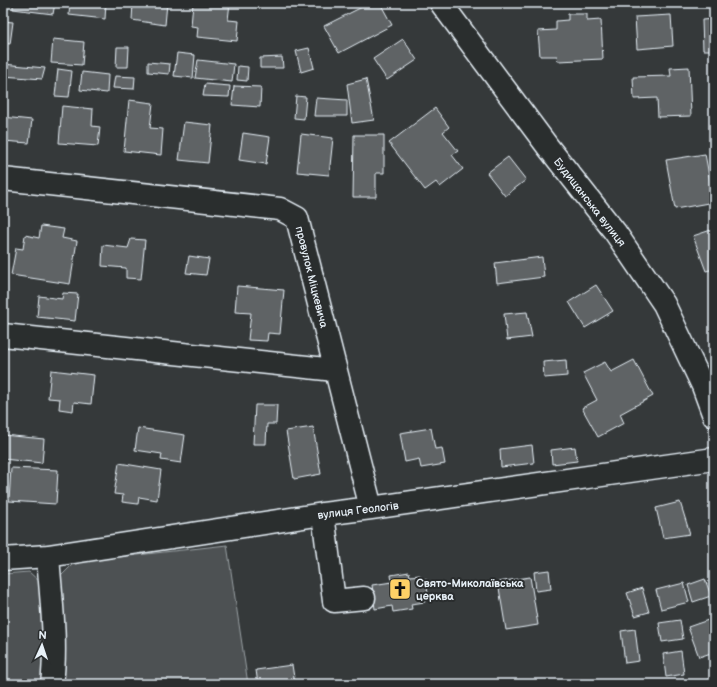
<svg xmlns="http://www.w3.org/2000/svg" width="717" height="687" font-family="'Balsamiq Sans',sans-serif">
<rect width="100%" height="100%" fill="#35393a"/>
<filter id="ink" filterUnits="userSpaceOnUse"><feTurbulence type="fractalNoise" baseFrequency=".025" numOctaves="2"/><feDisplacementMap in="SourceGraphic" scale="8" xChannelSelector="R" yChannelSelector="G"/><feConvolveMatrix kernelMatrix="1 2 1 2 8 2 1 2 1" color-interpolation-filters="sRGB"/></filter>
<g filter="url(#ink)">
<path fill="#4d5152" stroke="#9aa1a5" d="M227 545 248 684H61L58 579 75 562Z
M29 572 40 582 48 652 44 684H3V574Z"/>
<path fill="#5f6365" stroke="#e8f1f8" d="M13 3H55L53 14 13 9Z
M70 3H106L105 19 69 15Z
M133 3H167L165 25 132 20Z
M193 3H230L228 20 239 21 237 41 197 37 198 27 191 26Z
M370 3H380L392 25 339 53 324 26Z
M568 14H587V21L601 20 603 59 558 61 557 56H540L538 31 556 30V21L568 20Z
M671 15 673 46 637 49 635 17Z
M714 19V50H703L702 20Z
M3 21 13 22 10 44 3 43Z
M53 39 84 42 82 65 51 63Z
M403 39 417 60 387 80 373 59Z
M117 47H129L128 67H116Z
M309 48 314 68 301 72 296 51Z
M177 53 195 55 193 78 174 76Z
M282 57 283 68H260V58Z
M198 60 234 64 232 82 195 78Z
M148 62 170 64 169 74 148 72Z
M3 64 45 68 42 79 3 76Z
M238 66 248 67 247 81 237 80Z
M689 67 691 116 658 117 657 98 634 99 633 77 671 76 670 68Z
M58 69 72 71 69 97 55 96Z
M82 72 108 75 107 93 80 90Z
M115 76 135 77 134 89 113 88Z
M366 79 374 120 352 123 347 84Z
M205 84 230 86 229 97 203 96Z
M234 86 261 87 260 107 232 105Z
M296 96 306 97 304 119 294 118Z
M316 98 347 100V116H314Z
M129 100 153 103 150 128 163 129 161 155 124 151Z
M62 106 93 109 92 126 100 127 98 146 59 143Z
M435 108 449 127 443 132 458 151 452 155 463 169 440 187 436 182 425 190 389 143Z
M3 117 32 120 29 143 3 141Z
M184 122 212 125 208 163 179 160Z
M243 133 270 137 266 164 239 160Z
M301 134 333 138 329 175 297 172Z
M354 135H384V173H376V197H353Z
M705 154 714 202 675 209 666 160Z
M508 157 526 180 505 196 487 173Z
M41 226 64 229 62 238 77 241 70 284 11 275 16 248 23 249 25 235 39 238Z
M714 229V269L706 271 693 236Z
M131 239 145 240 141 279 126 278V268L102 266 103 245 128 248Z
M189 256 209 259 206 275 186 273Z
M542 257 544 277 497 283 495 263Z
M596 285 613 311 585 328 569 302Z
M237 286 284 290 280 334 268 333 267 341 248 340 251 313 235 312Z
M63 293 78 294 75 321 37 317 39 296 62 299Z
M527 312 532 337 507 340 504 314Z
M566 360 567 376 544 378 543 362Z
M634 360 653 396 620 414 624 423 598 437 582 408 597 400 583 373 605 362 611 372Z
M51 370 94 375 91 404 74 402 73 411 59 409 60 399 48 398Z
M255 405H277L276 424H267L266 444H253Z
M313 427 321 474 294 479 286 431Z
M138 428 185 435 181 463 161 460 162 454 135 450Z
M431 428 435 449 442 448 445 464 421 468 419 459 405 462 400 433Z
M3 435 44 439 42 463 3 459Z
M532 445 534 463 501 467 500 449Z
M575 447 577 461 552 464 551 450Z
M119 463 161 470 157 500 139 497 138 504 122 502 123 495 114 494Z
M11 468 58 470 56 504 9 501Z
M680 502 690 534 663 538 656 508Z
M549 570 551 589 536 591 534 572Z
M409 572 410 576 420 575 421 580 426 579 428 594 424 595 425 602 411 604 412 609 393 612 392 606 375 609 372 585 392 582 391 575Z
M530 577 538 625 506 630 498 582Z
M705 579 711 596 693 602 688 585Z
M684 583 689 602 661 609 656 590Z
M642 588 649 612 635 616 627 593Z
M714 618V652L699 657 688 627Z
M680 620 683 639 662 642 659 623Z
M635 629 639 661 625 663 621 631Z
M681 651 684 674 666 677 663 654Z
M292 665 295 684H258L256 670Z"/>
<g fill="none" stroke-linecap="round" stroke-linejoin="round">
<g stroke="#e8f1f8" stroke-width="25">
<path id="minor" d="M441 3 548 147 615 232 664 304 703 386 714 416
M3 179 280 209 297 218 371 508
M3 335 335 370
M323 514 334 601 364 598
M48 556C51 599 57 642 52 684
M3 559 48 556 323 514 371 508 714 459"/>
</g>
<use href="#minor" stroke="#2a2d2e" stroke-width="22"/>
</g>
</g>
<defs>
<g id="church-square" transform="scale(1.15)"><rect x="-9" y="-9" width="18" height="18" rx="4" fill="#ffd166" stroke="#2a2d2e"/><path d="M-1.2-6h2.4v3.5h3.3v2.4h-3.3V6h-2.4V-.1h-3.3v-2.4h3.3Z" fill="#111"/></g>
</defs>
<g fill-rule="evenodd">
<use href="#church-square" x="400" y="589"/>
</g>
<g text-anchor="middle" stroke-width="4" stroke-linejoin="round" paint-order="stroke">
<g font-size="11" fill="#e8f1f8" stroke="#2a2d2e">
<text transform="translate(590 202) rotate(52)" y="4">Будищанська вулиця</text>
<text transform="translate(312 277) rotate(76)" y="4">провулок Міцкевича</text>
<text transform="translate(358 510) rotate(-7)" y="4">вулиця Геологів</text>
</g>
<g font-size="11" font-weight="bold" fill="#e8f1f8" stroke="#2a2d2e" text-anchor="start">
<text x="416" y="587">Свято-Миколаївська<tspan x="416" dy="13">церква</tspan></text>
</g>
</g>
<rect width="717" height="687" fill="none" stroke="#2a2d2e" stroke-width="16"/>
<rect x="8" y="8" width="701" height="671" fill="none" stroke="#e8f1f8" stroke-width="1.5" filter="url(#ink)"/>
<g transform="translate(42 645) rotate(3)" stroke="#2a2d2e" stroke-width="3" paint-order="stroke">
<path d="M0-3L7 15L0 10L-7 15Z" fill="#e8f1f8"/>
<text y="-6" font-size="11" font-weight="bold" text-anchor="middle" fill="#e8f1f8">N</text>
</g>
</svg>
